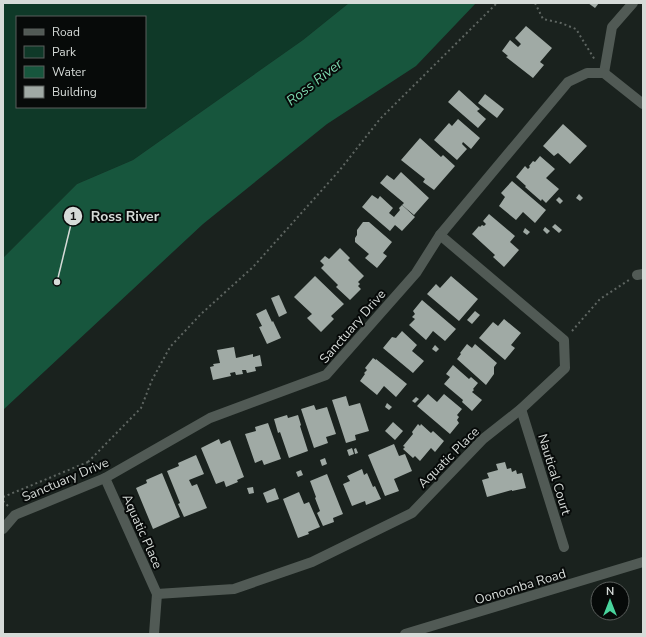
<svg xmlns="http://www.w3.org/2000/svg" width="646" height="637" font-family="'Nunito Sans',sans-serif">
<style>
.green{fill:#0f3928;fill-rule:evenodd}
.water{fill:#17563d}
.building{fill:#a0aaa5}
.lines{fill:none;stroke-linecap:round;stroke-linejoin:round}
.path{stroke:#5f6662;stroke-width:2;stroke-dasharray:2 3;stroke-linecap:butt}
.minor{stroke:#515a55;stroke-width:10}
.labels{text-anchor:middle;stroke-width:4;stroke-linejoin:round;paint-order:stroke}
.street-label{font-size:13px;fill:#d6dbd8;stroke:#070a09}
.water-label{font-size:14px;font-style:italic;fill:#7cd7ad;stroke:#070a09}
.leader{fill:none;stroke:#d6dbd8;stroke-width:1.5}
.callout-dot{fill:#d6dbd8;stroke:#070a09;stroke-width:1.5}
.mark-label{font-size:12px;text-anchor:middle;font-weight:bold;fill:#111}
.callout-label{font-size:14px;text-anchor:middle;font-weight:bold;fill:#d6dbd8;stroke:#070a09;stroke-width:4;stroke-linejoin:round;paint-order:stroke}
</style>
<rect width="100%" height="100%" fill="#1a221e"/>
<path class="green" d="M3,3H349L303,40L133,160L77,184L3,258ZM17,17H145V107H17Z"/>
<polygon class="water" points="349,3 476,3 416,66 327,124 203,224 3,410 3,258 77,184 133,160 303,40"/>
<g class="building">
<polygon points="588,3 599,3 595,8"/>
<polygon points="526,26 552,48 540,62 544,65 533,78 506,57 508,56 502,51 510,40 518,47 521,44 515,38"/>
<polygon points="459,90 480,109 477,111 486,119 478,128 448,102"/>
<polygon points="485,94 504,109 497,118 478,103"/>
<polygon points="458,119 480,138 471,149 463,142 462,144 467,149 457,160 434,140 449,123 452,126"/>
<polygon points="563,124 587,146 570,164 558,153 554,156 543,146"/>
<polygon points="420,138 441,157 443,155 455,166 434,190 423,182 425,179 401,160"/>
<polygon points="540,156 555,169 546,178 559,189 546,203 542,199 541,201 525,187 526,186 516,177 525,166 528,169 530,167 529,166 533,161 535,162"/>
<polygon points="401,172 429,198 414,215 402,205 404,203 380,183 387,175 394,180"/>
<polygon points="512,181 546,210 535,223 523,212 516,220 499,206 505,197 501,193"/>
<polygon points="579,194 583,198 580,201 576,198"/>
<polygon points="372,195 378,199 380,196 393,208 389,213 394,217 400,210 399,208 402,205 415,217 402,231 395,225 390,231 362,207"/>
<polygon points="559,197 563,201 560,204 556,200"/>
<polygon points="489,214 515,236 510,242 519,250 504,267 493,257 495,255 472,234 479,226 480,227 482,225 484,226 486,224 483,221"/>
<polygon points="363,222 369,222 392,242 383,253 387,256 377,268 365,258 369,254 355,242 355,238 357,235 357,230"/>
<polygon points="555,224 562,230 559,233 552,227"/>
<polygon points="545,227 550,231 547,234 543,230"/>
<polygon points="525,228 530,232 527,235 523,232"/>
<polygon points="340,248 350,258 348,260 364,276 358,282 360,284 358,286 361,289 350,300 336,287 338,285 321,268 324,265 320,261 325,256 329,259"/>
<polygon points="315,276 344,304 331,316 334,319 321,332 307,318 312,314 294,297"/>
<polygon points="451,276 478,299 459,321 427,294 436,284 440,288"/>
<polygon points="279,295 287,313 279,317 271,298"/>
<polygon points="422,300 456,329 445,341 433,331 426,340 409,325 415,319 412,317 415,314 413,311"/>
<polygon points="266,309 272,322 273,321 281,338 267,344 259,327 262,326 256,314"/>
<polygon points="475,311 480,315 472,324 467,320"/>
<polygon points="504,319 521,333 511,345 515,348 505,360 479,338 493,322 498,326"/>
<polygon points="402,331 417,345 412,351 424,361 413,373 383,348 392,337 396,338"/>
<polygon points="467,344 472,348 475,344 497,363 494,367 494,374 486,385 457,359 461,354 460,353"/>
<polygon points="435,345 439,349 436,352 432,349"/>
<polygon points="234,347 236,358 253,354 253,357 260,355 262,366 255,367 256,371 247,373 246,370 242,370 243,374 236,375 235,372 230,373 231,376 213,380 210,367 214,366 213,364 220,363 217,350"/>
<polygon points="373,358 376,360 376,359 407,384 396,397 384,386 377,395 360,381 365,374 364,373 367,370 365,368"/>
<polygon points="453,365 469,379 471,377 478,383 473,389 474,390 472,392 482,400 472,411 462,402 463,400 444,384 450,377 446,374"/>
<polygon points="428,394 437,402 444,394 462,409 457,415 459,417 457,420 459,423 450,434 417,406"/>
<polygon points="346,396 349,406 360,403 369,431 355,435 356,440 346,443 332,400"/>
<polygon points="416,397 419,399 415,403 412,401"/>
<polygon points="387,403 392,407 389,410 385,407"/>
<polygon points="314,405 316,410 327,407 336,434 326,437 328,443 314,448 301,409"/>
<polygon points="287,415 288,418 298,415 301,425 300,426 308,451 289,458 280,432 278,433 274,419"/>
<polygon points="393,422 403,431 395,440 385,431"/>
<polygon points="268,423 281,459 264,465 262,460 255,463 245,434 256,431 255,427"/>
<polygon points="418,424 420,426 421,424 431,433 433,431 444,441 435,452 431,448 420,461 415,456 413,458 403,449 405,447 403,446 413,434 412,432"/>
<polygon points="219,439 221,444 230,440 244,477 237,480 238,482 226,487 224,481 216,484 201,448"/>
<polygon points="394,444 399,456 405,454 412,471 394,479 399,491 385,496 368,455"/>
<polygon points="352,448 354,454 349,456 347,450"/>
<polygon points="356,448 358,453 355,454 354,449"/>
<polygon points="196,455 204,474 189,480 192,486 197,484 207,508 184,517 178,504 180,503 167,471 179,466 178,463"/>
<polygon points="325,458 327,464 322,466 320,460"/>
<polygon points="505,462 507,469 511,468 512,472 516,470 517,474 522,473 526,488 512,491 512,490 487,497 482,480 489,478 487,473 498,470 496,464"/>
<polygon points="362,469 364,475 367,473 373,487 375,486 381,499 366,505 365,501 352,506 343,484 350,481 347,476"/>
<polygon points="301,470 303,475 298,477 296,472"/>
<polygon points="162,473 180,517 153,529 136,488 147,483 146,480"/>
<polygon points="327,474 343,514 333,518 334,522 323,526 317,513 320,511 315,498 316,497 310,481"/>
<polygon points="253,487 254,493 249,494 247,488"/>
<polygon points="275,488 279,499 267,503 263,493"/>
<polygon points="299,492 304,504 309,502 320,527 308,532 309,534 298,538 283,499"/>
</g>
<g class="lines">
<g class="path">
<polyline points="535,3 543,19 561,23 576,29 595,60"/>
<polyline points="572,331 600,299 629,280"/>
<polyline points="88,462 141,408 152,380 170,347 201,314 253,267 339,171 380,119 497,3"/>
<polyline points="3,497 88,462 97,470"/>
<polyline points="3,501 8,506"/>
</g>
<g class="minor">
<polyline points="604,73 612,27 633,3"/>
<polyline points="637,275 643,274"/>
<polyline points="521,409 564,547"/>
<polyline points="105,478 157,594 154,634"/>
<polyline points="3,529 15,515 105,478 210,418 326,375 416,273 440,235 568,82 587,73 604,73 643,104"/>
<polyline points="157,594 234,589 312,562 412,513 483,439 521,409 565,368 564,340 440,235"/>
<polyline points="405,634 643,562"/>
</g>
</g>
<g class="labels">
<g class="street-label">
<text transform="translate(352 326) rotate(-49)" y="5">Sanctuary Drive</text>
<text transform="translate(448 457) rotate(-45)" y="5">Aquatic Place</text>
<text transform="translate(555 474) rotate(73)" y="5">Nautical Court</text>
<text transform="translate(65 479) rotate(-23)" y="5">Sanctuary Drive</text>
<text transform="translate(143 531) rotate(66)" y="5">Aquatic Place</text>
<text transform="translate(520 586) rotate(-17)" y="5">Oonoonba Road</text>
</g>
<g class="water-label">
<text transform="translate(314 82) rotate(-38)" y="5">Ross River</text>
</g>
</g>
<path class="leader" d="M57 282L73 216"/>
<g class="callout-dot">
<circle cx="57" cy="282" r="4"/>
<circle cx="73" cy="216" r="10"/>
</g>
<g class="mark-label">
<text x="73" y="220">1</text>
</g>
<g class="callout-label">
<text x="125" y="221">Ross River</text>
</g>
<rect width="646" height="637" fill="none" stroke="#d6dbd8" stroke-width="8"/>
<rect x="16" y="16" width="130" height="92" fill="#070a09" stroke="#5a5e5c"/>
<rect x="24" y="29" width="20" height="6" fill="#515a55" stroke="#5a5e5c"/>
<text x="52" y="36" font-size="12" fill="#d6dbd8">Road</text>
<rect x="24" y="46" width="20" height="12" fill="#0f3928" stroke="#5a5e5c"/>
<text x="52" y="56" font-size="12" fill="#d6dbd8">Park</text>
<rect x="24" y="66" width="20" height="12" fill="#17563d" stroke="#5a5e5c"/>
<text x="52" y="76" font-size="12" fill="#d6dbd8">Water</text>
<rect x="24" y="86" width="20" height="12" fill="#a0aaa5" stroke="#5a5e5c"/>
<text x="52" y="96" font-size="12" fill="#d6dbd8">Building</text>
<g transform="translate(610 601)"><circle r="19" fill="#070a09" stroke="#5a5e5c"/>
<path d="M0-3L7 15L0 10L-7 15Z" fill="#49d49c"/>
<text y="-6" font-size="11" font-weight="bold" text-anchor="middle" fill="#d6dbd8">N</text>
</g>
</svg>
